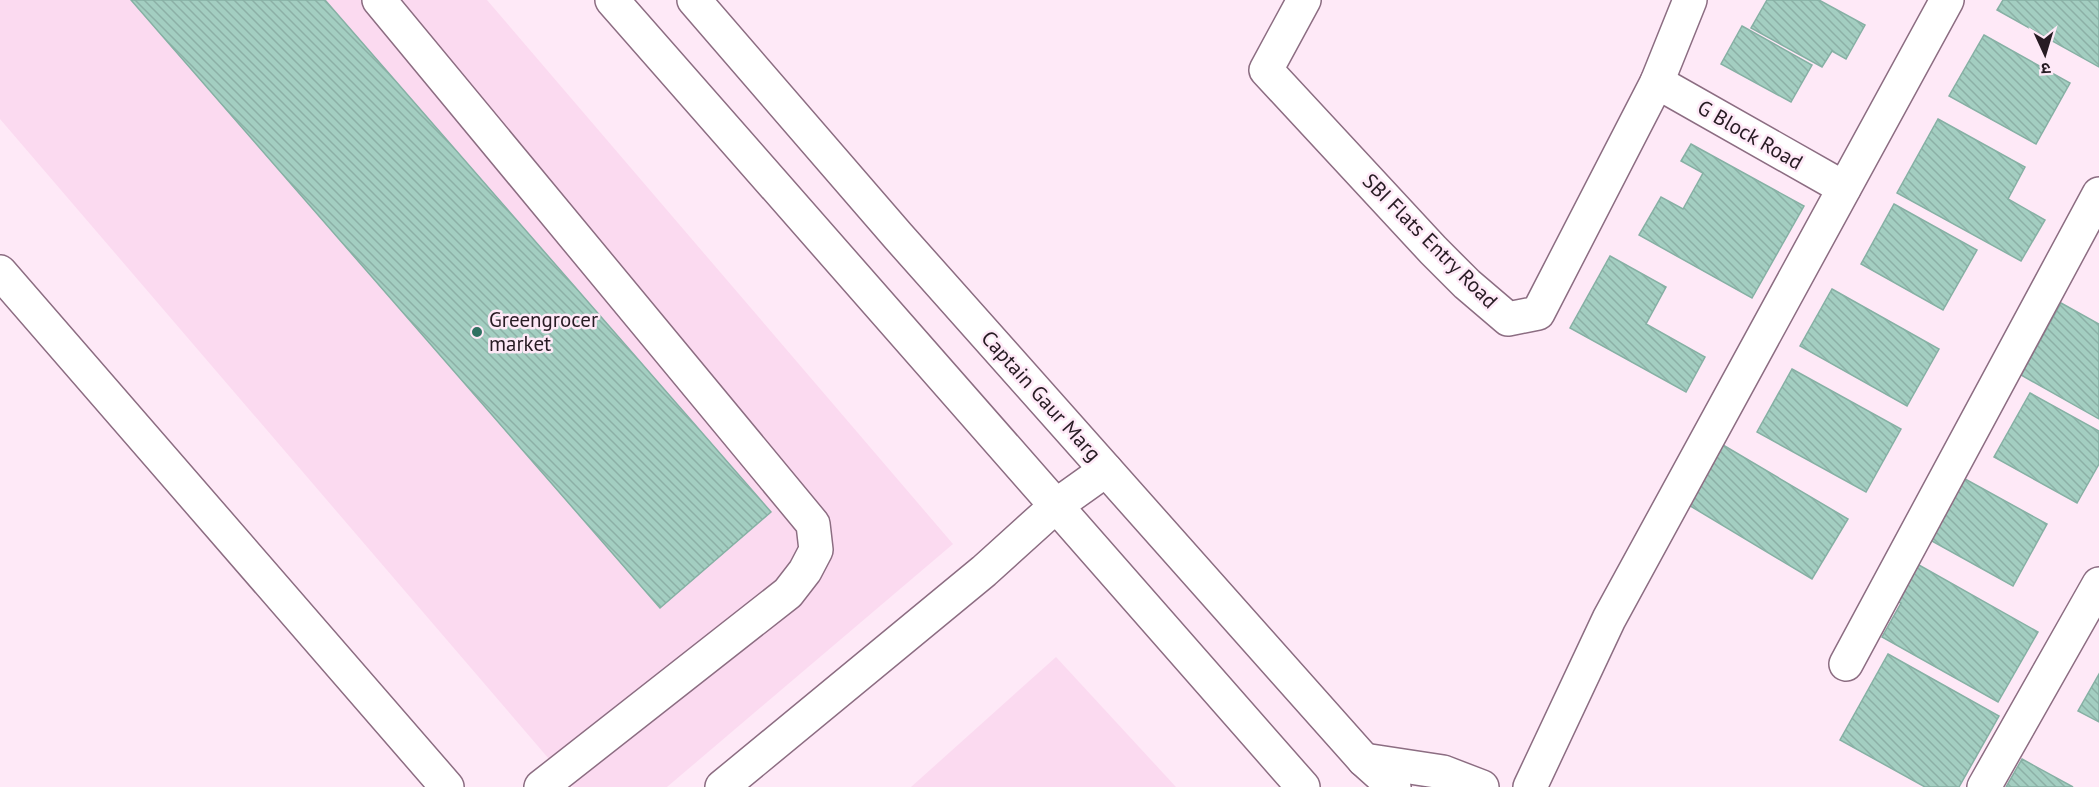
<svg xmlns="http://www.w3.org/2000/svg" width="2099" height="787" font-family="'PT Sans','Noto Sans Devanagari',sans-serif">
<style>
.built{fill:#fbdaf0}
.building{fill:url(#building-back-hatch);stroke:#86b0a4;stroke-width:1.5}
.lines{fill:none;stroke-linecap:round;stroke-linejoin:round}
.minor-casing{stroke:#8c6d82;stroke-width:36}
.major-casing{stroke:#8c6d82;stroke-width:36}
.minor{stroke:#fff;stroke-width:33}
.major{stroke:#fff;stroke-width:33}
.poi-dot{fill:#2f7161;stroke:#fee9f7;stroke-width:2}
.labels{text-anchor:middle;stroke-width:5;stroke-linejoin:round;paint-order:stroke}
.street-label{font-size:21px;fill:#271b23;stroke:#fee9f7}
.poi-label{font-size:21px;fill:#271b23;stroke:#fee9f7;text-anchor:start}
</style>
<defs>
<pattern id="building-back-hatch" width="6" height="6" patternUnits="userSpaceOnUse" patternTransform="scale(1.5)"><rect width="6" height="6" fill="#a3cec1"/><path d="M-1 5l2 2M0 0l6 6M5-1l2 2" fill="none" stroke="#8cb0a6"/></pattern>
</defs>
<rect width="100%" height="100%" fill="#fee9f7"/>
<g class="built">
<polygon points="0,0 487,0 953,544 667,787 573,787 0,119"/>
<polygon points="1056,657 1176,787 911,787"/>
</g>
<g class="building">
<polygon points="131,0 325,0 771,512 660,608"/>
<polygon points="1767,0 1819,0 1865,25 1846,59 1832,51 1822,67 1751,28"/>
<polygon points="2003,0 2099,0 2099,67 1997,10"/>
<polygon points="1742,26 1812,65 1791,102 1721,64"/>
<polygon points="1984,35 2070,83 2036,144 1949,96"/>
<polygon points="1938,119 2025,167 2008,199 2045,220 2021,261 1897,193"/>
<polygon points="1691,144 1804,206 1752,298 1639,235 1661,197 1683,209 1703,173 1681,161"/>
<polygon points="1894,204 1977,250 1943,310 1861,264"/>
<polygon points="1610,256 1666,287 1646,324 1705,357 1686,392 1570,328"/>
<polygon points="1832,289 1939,349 1907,406 1800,346"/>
<polygon points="2061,303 2099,324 2099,419 2021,375"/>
<polygon points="1792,369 1901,429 1866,492 1757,432"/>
<polygon points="2030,393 2099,431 2099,464 2077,503 1994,457"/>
<polygon points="1723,445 1848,519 1812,579 1687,504"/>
<polygon points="1956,474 2047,524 2013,586 1921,535"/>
<polygon points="1910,560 2038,632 1998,702 1882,637 1901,603 1889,597"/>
<polygon points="1888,654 1999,716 1959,787 1925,787 1840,740"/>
<polygon points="2099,674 2099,722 2078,711"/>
<polygon points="2022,759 2073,787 2006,787"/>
</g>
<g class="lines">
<g class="minor-casing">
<g id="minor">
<polyline points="379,0 813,524 816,550 805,571 788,593 541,787"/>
<polyline points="1304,0 1266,70 1433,250 1467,284 1508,319 1538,313 1657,82 1690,0"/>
<polyline points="1657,82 1844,188"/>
<polyline points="0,272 447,787"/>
<polyline points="1846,664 2099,194"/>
<polyline points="1364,760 1443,772 1482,787"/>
<polyline points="722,787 984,571 1057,505 1106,470"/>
<polyline points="1530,787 1609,619 1947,0"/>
<polyline points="1984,787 2099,584"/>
</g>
</g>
<g class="major-casing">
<g id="major">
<polyline points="612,0 1303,787"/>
<polyline points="694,0 898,236 1364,760 1394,787"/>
</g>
</g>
<use href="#minor" class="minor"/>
<use href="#major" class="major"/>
</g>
<circle class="poi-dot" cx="477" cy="332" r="6"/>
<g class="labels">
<g class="street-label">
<text transform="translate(1750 135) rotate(30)" y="7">G Block Road</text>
<text transform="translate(1430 241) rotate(45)" y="7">SBI Flats Entry Road</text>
<text transform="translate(1041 396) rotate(48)" y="7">Captain Gaur Marg</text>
</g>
<g class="poi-label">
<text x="489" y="327">Greengrocer<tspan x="489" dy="24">market</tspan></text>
</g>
</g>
<g transform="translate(2045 54) rotate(176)" stroke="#fee9f7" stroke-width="4.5" paint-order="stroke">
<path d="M0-4.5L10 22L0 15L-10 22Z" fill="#271b23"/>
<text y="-9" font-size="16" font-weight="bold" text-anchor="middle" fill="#271b23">उ</text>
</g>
</svg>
